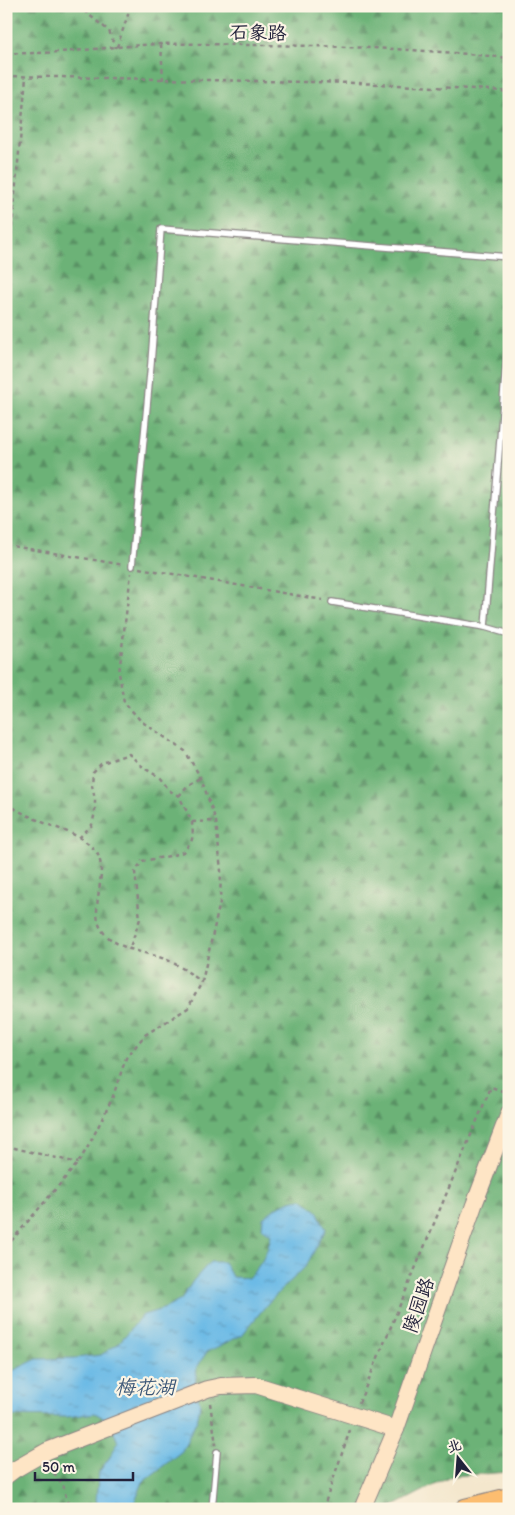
<svg xmlns="http://www.w3.org/2000/svg" width="515" height="1515" font-family="Itim,'LXGW WenKai TC',sans-serif">
<style>
.forest{fill:url(#forest-firs);stroke:#476a59}
.water{fill:url(#water-ripples);stroke:#466e90}
.lines{fill:none;stroke-linecap:round;stroke-linejoin:round}
.lane-casing{stroke:#8b8484;stroke-width:8}
.secondary-casing{stroke:#8b8484;stroke-width:18}
.highway-casing{stroke:#8b8484;stroke-width:22}
.path{stroke:#8b8484;stroke-width:2.5;stroke-dasharray:4 4;stroke-linecap:butt}
.lane{stroke:#fff;stroke-width:5.5}
.secondary{stroke:#fee5c5;stroke-width:16}
.highway{stroke:#fcbd6f;stroke-width:20}
.labels{text-anchor:middle;stroke-width:4.5;stroke-linejoin:round;paint-order:stroke}
.street-label{font-size:19px;fill:#22223b;stroke:#fcf5e5}
.water-label{font-size:20px;font-style:italic;fill:#3c5777;stroke:#fcf5e5}
</style>
<defs>
<pattern id="forest-firs" width="22" height="20" patternUnits="userSpaceOnUse" patternTransform="scale(1.25)"><rect width="22" height="20" fill="#6cb277"/><path d="M5 1l3.5 6h-7zM16 11l3.5 6h-7z" fill="#589063"/></pattern>
<pattern id="water-ripples" width="26" height="14" patternUnits="userSpaceOnUse" patternTransform="scale(1.25)"><rect width="26" height="14" fill="#6bbae6"/><path d="M2 4q2-2 4 0t4 0M15 11q2-2 4 0t4 0" fill="none" stroke="#5897bc"/></pattern>
</defs>
<rect width="100%" height="100%" fill="#fcf5e5"/>
<filter id="ink" filterUnits="userSpaceOnUse"><feTurbulence type="fractalNoise" baseFrequency=".02" numOctaves="2"/><feDisplacementMap in="SourceGraphic" scale="10" xChannelSelector="R" yChannelSelector="G"/><feConvolveMatrix kernelMatrix="1 2 1 2 8 2 1 2 1" color-interpolation-filters="sRGB"/></filter>
<filter id="wash" filterUnits="userSpaceOnUse"><feTurbulence type="fractalNoise" baseFrequency=".0096" numOctaves="4" result="noise"/><feDisplacementMap in="SourceGraphic" scale="20" xChannelSelector="R" yChannelSelector="G"/><feGaussianBlur stdDeviation="1.12" result="paint"/><feColorMatrix in="noise" values="0 0 0 0 0 0 0 0 0 0 0 0 0 0 0 0 0 1.4 0 .05"/><feComposite in="paint" operator="in"/></filter>
<g filter="url(#wash)">
<rect width="100%" height="100%" fill="#f4e7cd"/>
<polygon class="forest" points="6,6 509,6 509,1472 452,1476 388,1509 6,1509"/>
<path class="water" d="M302,1199L317,1211L326,1229L306,1266L268,1303L242,1335L207,1352L197,1366L195,1386L200,1404L198,1417L182,1451L143,1482L132,1509H99L96,1499L99,1472L110,1457L118,1442L109,1421L95,1413L67,1417L6,1416V1374L37,1359L76,1358L101,1355L118,1344L143,1315L166,1308L181,1300L193,1281L210,1262H224L232,1277L248,1278C262,1264 267,1255 271,1235L262,1228L263,1218C275,1208 286,1200 302,1199Z"/>
</g>
<g filter="url(#ink)">
<g class="lines">
<g class="lane-casing">
<g id="lane">
<polyline points="132,566 151,363 161,229 509,257"/>
<polyline points="332,602 485,627 509,634"/>
<polyline points="485,627 509,327"/>
<polyline points="212,1509 217,1452"/>
</g>
</g>
<g class="secondary-casing">
<g id="secondary">
<polyline points="6,1476 14,1470 47,1451 207,1389 221,1386 256,1385 396,1429"/>
<polyline points="362,1509 396,1429 474,1205 509,1113"/>
</g>
</g>
<g class="highway-casing">
<polyline id="highway" points="465,1509 509,1498"/>
</g>
<g class="path">
<polyline points="78,6 109,31 116,48"/>
<polyline points="161,44 163,80"/>
<polyline points="117,47 131,6"/>
<path d="M6,53C58,55 110,46 161,44C192,43 224,45 256,45C340,46 425,49 509,58"/>
<polyline points="6,76 358,83 492,90 509,92"/>
<polyline points="6,291 26,77"/>
<polyline points="6,545 124,565"/>
<polyline points="139,568 323,600"/>
<polyline points="179,796 188,785 201,778"/>
<path d="M6,804C17,810 28,816 40,821C59,830 79,833 94,849C113,870 85,911 104,933C118,949 140,951 159,957C175,962 188,972 202,982"/>
<polyline points="192,822 215,821"/>
<polyline points="79,838 92,825 95,812 95,799 92,785 93,772 102,763 129,754 144,768 159,777 170,791 179,796 192,822 193,836 191,842 183,852 170,856 142,861 135,872 140,919 129,950"/>
<polyline points="6,1146 78,1163"/>
<polyline points="6,1247 78,1163 89,1145 112,1099 126,1058 145,1035 188,1008 202,982 220,902 221,871 216,821 201,778 185,751 141,721 124,702 119,673 131,573"/>
<polyline points="210,1403 216,1445"/>
<polyline points="359,1403 491,1087 509,1093"/>
<polyline points="49,1466 63,1485 69,1509"/>
<polyline points="323,1509 350,1430"/>
</g>
<use href="#lane" class="lane"/>
<use href="#secondary" class="secondary"/>
<use href="#highway" class="highway"/>
</g>
</g>
<g class="labels">
<g class="street-label">
<text transform="translate(258 32) rotate(1)" y="7">石象路</text>
<text transform="translate(418 1305) rotate(-71)" y="7">陵园路</text>
</g>
<g class="water-label">
<text x="145" y="1394">梅花湖</text>
</g>
</g>
<rect width="515" height="1515" fill="none" stroke="#fcf5e5" stroke-width="25"/>
<g transform="translate(458 1458) rotate(343)" stroke="#fcf5e5" stroke-width="4" paint-order="stroke">
<path d="M0-4L9 19L0 12L-9 19Z" fill="#22223b"/>
<text y="-8" font-size="14" font-weight="bold" text-anchor="middle" fill="#22223b">北</text>
</g>
<path d="M35 1472v8h98v-8" fill="none" stroke="#22223b" stroke-width="2.5"/>
<text x="42" y="1472" font-size="15" fill="#22223b" stroke="#fcf5e5" stroke-width="4" paint-order="stroke">50 m</text>
</svg>
